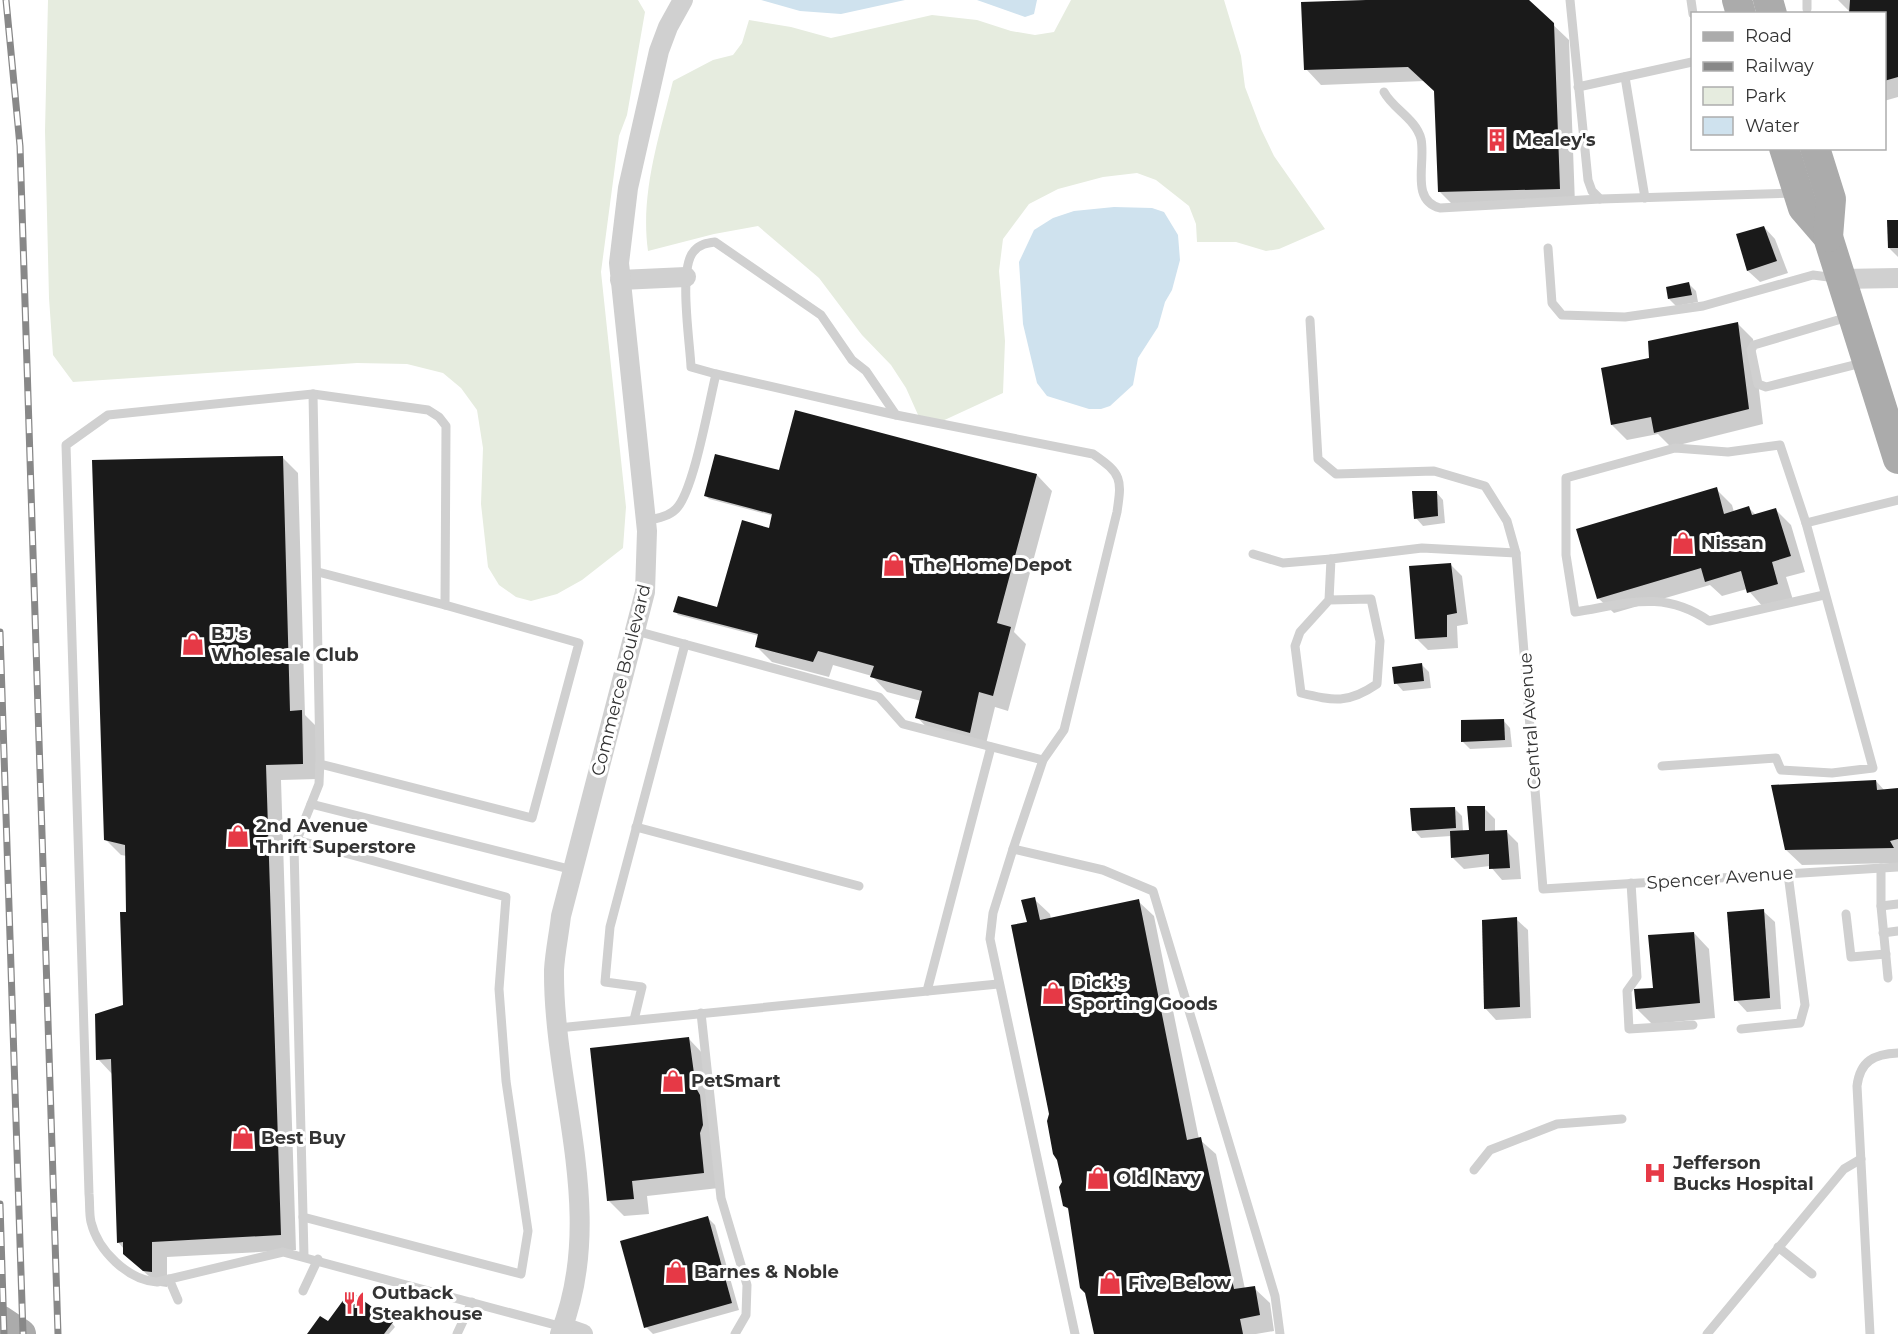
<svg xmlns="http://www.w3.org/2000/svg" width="1898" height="1334" font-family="Montserrat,sans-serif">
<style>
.green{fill:#e6ecdf}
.water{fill:#cfe2ee}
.shadow{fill:#0003}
.building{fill:#1a1a1a}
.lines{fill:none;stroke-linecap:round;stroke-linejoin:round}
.service{stroke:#d0d0d0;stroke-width:9}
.minor{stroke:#d0d0d0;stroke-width:20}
.primary{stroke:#ababab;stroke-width:30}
.rail-casing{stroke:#888;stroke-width:7}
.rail{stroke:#fff;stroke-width:4.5;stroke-dasharray:14;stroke-linecap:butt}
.labels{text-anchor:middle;stroke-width:6;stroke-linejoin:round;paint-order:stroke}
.poi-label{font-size:18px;font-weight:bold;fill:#333;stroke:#fff;text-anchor:start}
.street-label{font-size:18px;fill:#333;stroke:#fff}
</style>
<rect width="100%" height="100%" fill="#fff"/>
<g class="green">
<polygon points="48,0 638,0 645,12 627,115 619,136 601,272 626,507 623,548 582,580 557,594 531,601 516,597 499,585 488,567 481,504 483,448 477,410 461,388 443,373 407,364 357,363 73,382 53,355 49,298 45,131"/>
<path d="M1071,0H1224L1241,56L1245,87L1261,129L1274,156L1325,229L1279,249L1266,251L1236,242H1197L1196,224L1189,206L1156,180L1137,173L1103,177L1058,189L1029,204L1003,239L999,271L1005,341L1003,393L938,423L919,417L906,388L891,365L862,335L819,278L758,226L714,234L648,251C640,194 659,137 673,81L713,60L733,55L742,43L749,20L791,27L831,38L932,15L977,20L1011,31L1035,35L1054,32Z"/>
</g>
<g class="water">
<polygon points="761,0 905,0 841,14 800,11"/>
<polygon points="977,0 1037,0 1034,14 1025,17"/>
<polygon points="1114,207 1152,208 1164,212 1178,235 1180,260 1172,290 1165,302 1158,327 1138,358 1133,385 1110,406 1101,409 1089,409 1047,396 1037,383 1023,324 1019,262 1034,230 1053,218 1074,211"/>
</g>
<g class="shadow">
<polygon points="1404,0 1527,0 1569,40 1575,204 1455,207 1440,192 1435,91 1425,81 1321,85 1306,69"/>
<polygon points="1838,0 1898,0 1898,97 1884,101 1884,14 1851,13"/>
<polygon points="1898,222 1898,257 1889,248"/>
<polygon points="1764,227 1775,239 1788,273 1760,282 1748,271"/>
<polygon points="1689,284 1696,291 1698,302 1676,306 1669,299"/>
<polygon points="1737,323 1753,339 1763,424 1671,447 1658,434 1627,440 1612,425 1651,360"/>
<polygon points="282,457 298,473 305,715 317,727 318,779 281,780 296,1250 167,1257 167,1287 160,1286 141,1269 118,1242 113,1075 98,1059 125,1006 127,856 121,855 105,839"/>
<polygon points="784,473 1037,475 1052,491 1014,632 1026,644 1008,711 995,707 985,748 932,733 917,717 921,701 887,692 872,676 833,665 829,677 772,662 756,646 759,636 678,615 675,611 718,609 770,530 774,516 709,499 706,496"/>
<polygon points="1716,489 1732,505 1734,512 1749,508 1756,515 1776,510 1791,525 1805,572 1786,577 1793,600 1764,608 1747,589 1722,596 1710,585 1614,613 1598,598"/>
<polygon points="1436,492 1443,500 1445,523 1423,526 1416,518"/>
<polygon points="1451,565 1462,576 1468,624 1457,626 1458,648 1428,650 1416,638"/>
<polygon points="1422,665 1429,672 1431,688 1403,691 1396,683"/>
<polygon points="1503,720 1510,728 1512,747 1470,749 1462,741"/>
<polygon points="1876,781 1885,791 1898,789 1898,863 1802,865 1786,850"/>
<polygon points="1484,808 1495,819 1495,832 1506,831 1518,843 1521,879 1502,880 1490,866 1464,869 1453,858 1451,836 1421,838 1414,830 1455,809 1462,816 1463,832 1471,831"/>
<polygon points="1034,899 1050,914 1051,919 1138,901 1154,916 1199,1139 1216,1154 1245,1289 1254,1288 1270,1303 1274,1331 1256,1334 1095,1334 1086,1293 1081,1288 1070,1211 1064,1205 1063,1182 1050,1114 1028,923"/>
<polygon points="1763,911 1775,922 1781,1009 1747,1012 1736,1000"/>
<polygon points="1516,919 1528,930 1531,1018 1496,1020 1485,1008"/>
<polygon points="1694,933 1709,949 1715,1018 1652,1024 1637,1009 1655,990"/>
<polygon points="689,1039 704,1055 719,1188 647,1196 649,1214 624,1216 608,1200"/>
<polygon points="708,1218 715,1225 739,1310 653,1334 646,1327"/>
<polygon points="392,1323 395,1327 389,1334 309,1334 329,1324"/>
</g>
<g class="building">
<polygon points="1366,0 1529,0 1554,23 1560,189 1438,192 1434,91 1408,67 1304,70 1301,2"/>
<polygon points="1850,0 1898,0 1898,77 1884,81 1884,14 1849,14"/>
<polygon points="1887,220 1898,220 1898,248 1888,248"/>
<polygon points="1764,226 1777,261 1747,271 1736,234"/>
<polygon points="1689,282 1692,295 1668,299 1666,287"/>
<polygon points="1738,322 1749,409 1654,433 1651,417 1611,425 1601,368 1649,358 1648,341"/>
<polygon points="795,410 1037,474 997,623 1011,627 993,696 979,692 970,733 915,718 922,691 870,677 874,666 818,651 813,662 755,647 758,634 673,612 678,596 717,607 742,520 769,528 772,514 704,496 715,454 779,470"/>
<polygon points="283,456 290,711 302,710 303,764 266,765 281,1235 152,1242 152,1272 143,1271 123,1254 123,1242 117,1243 111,1059 96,1060 95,1014 123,1005 120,912 126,912 125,845 104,840 92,460"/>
<polygon points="1717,487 1724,514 1749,506 1752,515 1776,508 1791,556 1772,562 1778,584 1747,593 1741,571 1705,582 1701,568 1597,599 1576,529"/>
<polygon points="1412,491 1437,491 1438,516 1414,519"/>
<polygon points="1451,563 1457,613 1447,615 1447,637 1415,639 1409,566"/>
<polygon points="1422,663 1424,681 1394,684 1392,667"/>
<polygon points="1504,719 1505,740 1461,742 1461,720"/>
<polygon points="1876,780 1877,790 1898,788 1898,839 1890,841 1894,848 1785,850 1771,785"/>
<polygon points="1467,806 1485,806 1485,831 1507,830 1510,868 1489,869 1489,854 1451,858 1450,831 1469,830"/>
<polygon points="1455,807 1456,828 1412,831 1410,808"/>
<polygon points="1035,897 1040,920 1139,899 1187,1140 1201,1137 1234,1289 1255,1286 1260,1315 1240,1319 1243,1334 1094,1334 1085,1293 1080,1288 1068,1208 1063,1206 1059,1187 1062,1182 1057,1160 1053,1154 1047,1121 1049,1114 1011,925 1027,922 1021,900"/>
<polygon points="1764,909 1770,998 1734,1001 1727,912"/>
<polygon points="1517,917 1520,1007 1484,1009 1482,920"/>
<polygon points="1694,932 1700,1003 1636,1009 1634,989 1653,988 1648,935"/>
<polygon points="689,1037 696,1088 700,1095 703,1125 700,1133 704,1173 632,1181 634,1199 607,1201 590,1048"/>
<polygon points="708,1216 732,1303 644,1328 620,1241"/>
<polygon points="350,1291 393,1322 384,1334 307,1334 320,1316 328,1321"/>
</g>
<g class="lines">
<g class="service">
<polyline points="1570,0 1588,180 1592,191 1600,199 1793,193"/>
<polyline points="1691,0 1693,14"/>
<polyline points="1807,0 1807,9"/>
<polyline points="1625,77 1645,198"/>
<polyline points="1578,87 1692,62"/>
<path d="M1384,92C1393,109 1416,119 1421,139C1426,163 1410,200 1440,208L1600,199"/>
<polyline points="1548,248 1552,303 1562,315 1625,317 1703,306 1813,275 1836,278"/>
<polyline points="1848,317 1754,345 1751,350 1758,384 1766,387 1862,363"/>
<polyline points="1310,320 1318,459 1336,474 1434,471 1485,486 1507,521 1516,553 1543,889 1898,867"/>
<path d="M716,374L691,367C690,342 678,268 694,251C700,244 707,243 715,242L821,315L852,360L866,371L896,415"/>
<polyline points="313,394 428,410 439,417 446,426 445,605 579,643 532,818 320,764"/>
<path d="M646,520C656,519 669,516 676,509C694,491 709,402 716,374L896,415L1093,454C1122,474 1122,479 1117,512L1064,730L1043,760L1013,849L1103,870L1153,891L1275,1296L1280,1334"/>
<polyline points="1253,554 1283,563 1331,559"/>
<polyline points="318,572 445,605"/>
<path d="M1824,595L1709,621C1663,589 1626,604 1575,612L1566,555V478L1675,448L1728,452L1780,445L1806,523L1898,500"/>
<path d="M1329,600L1371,599L1380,641L1377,684C1348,704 1334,701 1301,693L1295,646L1300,632L1329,600L1331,559L1422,548L1516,553"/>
<polyline points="636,631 879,697 903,724 1043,760"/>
<polyline points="1662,766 1776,758 1781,770 1832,773 1873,768 1806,523"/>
<polyline points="311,804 573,870"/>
<polyline points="636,827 859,886"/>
<polyline points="297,840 506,897 499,989 506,1081 528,1231 521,1274 303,1217"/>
<polyline points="1013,849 993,913 990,939 1075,1334"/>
<polyline points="1881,868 1881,906 1888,978"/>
<polyline points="1631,883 1637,977 1627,991 1629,1029 1693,1025"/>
<polyline points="1881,906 1898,904"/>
<polyline points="1846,914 1851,957 1886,954"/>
<polyline points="1883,933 1898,931"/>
<polyline points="927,991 991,747"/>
<polyline points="701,1013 721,1198 747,1285 746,1315 735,1334"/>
<polyline points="634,1020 642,987 605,982 610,927 685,644"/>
<polyline points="558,1028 998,984"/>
<polyline points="1741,1029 1800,1023 1805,1005 1788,874"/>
<polyline points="1474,1170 1490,1150 1557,1124 1622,1119"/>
<polyline points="1778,1247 1812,1274"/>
<path d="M304,1256L294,847L319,784L320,759L313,394L108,415L66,445L89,1194C90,1203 89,1214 91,1222C98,1251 128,1280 157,1282L283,1252L563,1327"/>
<polyline points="169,1279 178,1300"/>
<polyline points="303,1291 318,1259"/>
<polyline points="457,1334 472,1302"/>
<polyline points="1707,1334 1844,1169 1861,1159"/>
<path d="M1870,1334L1857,1086C1860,1061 1874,1054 1898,1053"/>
</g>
<g class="minor">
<polyline points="1841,279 1898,278"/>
<polyline points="620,280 686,277"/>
<polyline points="563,1327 583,1334"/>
<path d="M560,1334C608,1214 553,1092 554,970C555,952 559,934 561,916L645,592L647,531L619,263L628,188L659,51L668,27L683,0"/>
</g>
<g class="primary">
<polyline points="1737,0 1741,14"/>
<polyline points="1768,0 1772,14"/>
<polyline points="1784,148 1803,208 1828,237 1898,459"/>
<polyline points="1815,148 1831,199 1828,237"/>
<polyline points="0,1320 21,1334"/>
</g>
<g class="rail-casing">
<g id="rail">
<polyline points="6,0 20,146 58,1334"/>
<polyline points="0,632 23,1334"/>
<polyline points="0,1204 4,1334"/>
</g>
</g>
<use href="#rail" class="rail"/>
</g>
<defs>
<g id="building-bare" transform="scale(1.8)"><path d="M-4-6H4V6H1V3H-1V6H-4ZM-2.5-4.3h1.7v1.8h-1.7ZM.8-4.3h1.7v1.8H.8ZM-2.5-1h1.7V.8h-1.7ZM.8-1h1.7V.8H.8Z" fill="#e63946" stroke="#fff" stroke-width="2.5" paint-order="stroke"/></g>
<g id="shop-bare" transform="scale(1.8)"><path d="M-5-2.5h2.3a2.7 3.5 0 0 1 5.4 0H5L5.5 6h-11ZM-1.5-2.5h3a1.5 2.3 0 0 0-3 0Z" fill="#e63946" stroke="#fff" stroke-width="2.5" paint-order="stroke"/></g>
<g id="hospital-bare" transform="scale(1.8)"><path d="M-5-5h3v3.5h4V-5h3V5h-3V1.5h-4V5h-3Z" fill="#e63946" stroke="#fff" stroke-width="2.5" paint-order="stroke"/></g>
<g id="restaurant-bare" transform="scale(1.8)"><path d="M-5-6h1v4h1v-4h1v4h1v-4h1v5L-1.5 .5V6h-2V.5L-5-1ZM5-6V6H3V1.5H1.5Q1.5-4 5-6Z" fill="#e63946" stroke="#fff" stroke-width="2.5" paint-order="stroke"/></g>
</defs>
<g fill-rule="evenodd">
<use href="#building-bare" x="1497" y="140"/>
<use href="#shop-bare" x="1683" y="543"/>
<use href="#shop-bare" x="894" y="565"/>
<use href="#shop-bare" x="193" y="644"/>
<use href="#shop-bare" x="238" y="836"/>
<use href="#shop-bare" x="1053" y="993"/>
<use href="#shop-bare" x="673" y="1081"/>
<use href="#shop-bare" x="243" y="1138"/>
<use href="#hospital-bare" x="1655" y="1173"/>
<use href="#shop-bare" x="1098" y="1178"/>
<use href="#shop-bare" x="676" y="1272"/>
<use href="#shop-bare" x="1110" y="1283"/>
<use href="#restaurant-bare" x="354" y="1303"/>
</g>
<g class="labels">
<g class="poi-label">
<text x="1515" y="146">Mealey's</text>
<text x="1701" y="549">Nissan</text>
<text x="912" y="571">The Home Depot</text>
<text x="211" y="640">BJ's<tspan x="211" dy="21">Wholesale Club</tspan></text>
<text x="256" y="832">2nd Avenue<tspan x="256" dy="21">Thrift Superstore</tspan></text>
<text x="1071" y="989">Dick's<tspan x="1071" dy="21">Sporting Goods</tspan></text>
<text x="691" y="1087">PetSmart</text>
<text x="261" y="1144">Best Buy</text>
<text x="1673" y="1169">Jefferson<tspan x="1673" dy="21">Bucks Hospital</tspan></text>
<text x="1116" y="1184">Old Navy</text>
<text x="694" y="1278">Barnes &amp; Noble</text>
<text x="1128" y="1289">Five Below</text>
<text x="372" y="1299">Outback<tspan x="372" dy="21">Steakhouse</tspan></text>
</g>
<g class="street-label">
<text transform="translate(621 680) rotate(-76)" y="6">Commerce Boulevard</text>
<text transform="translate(1530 721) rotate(-94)" y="6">Central Avenue</text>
<text transform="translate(1720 878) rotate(-4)" y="6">Spencer Avenue</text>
</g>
</g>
<rect x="1691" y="12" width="195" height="138" fill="#ffffff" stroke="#adadad" stroke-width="1.5"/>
<rect x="1703" y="32" width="30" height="9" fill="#ababab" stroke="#adadad" stroke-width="1.5"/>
<text x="1745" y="42" font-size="18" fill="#333333">Road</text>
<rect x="1703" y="62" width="30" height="9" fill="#888888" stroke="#adadad" stroke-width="1.5"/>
<text x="1745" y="72" font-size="18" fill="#333333">Railway</text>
<rect x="1703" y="87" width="30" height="18" fill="#e6ecdf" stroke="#adadad" stroke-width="1.5"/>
<text x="1745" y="102" font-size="18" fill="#333333">Park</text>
<rect x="1703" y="117" width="30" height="18" fill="#cfe2ee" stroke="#adadad" stroke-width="1.5"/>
<text x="1745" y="132" font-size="18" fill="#333333">Water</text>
</svg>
